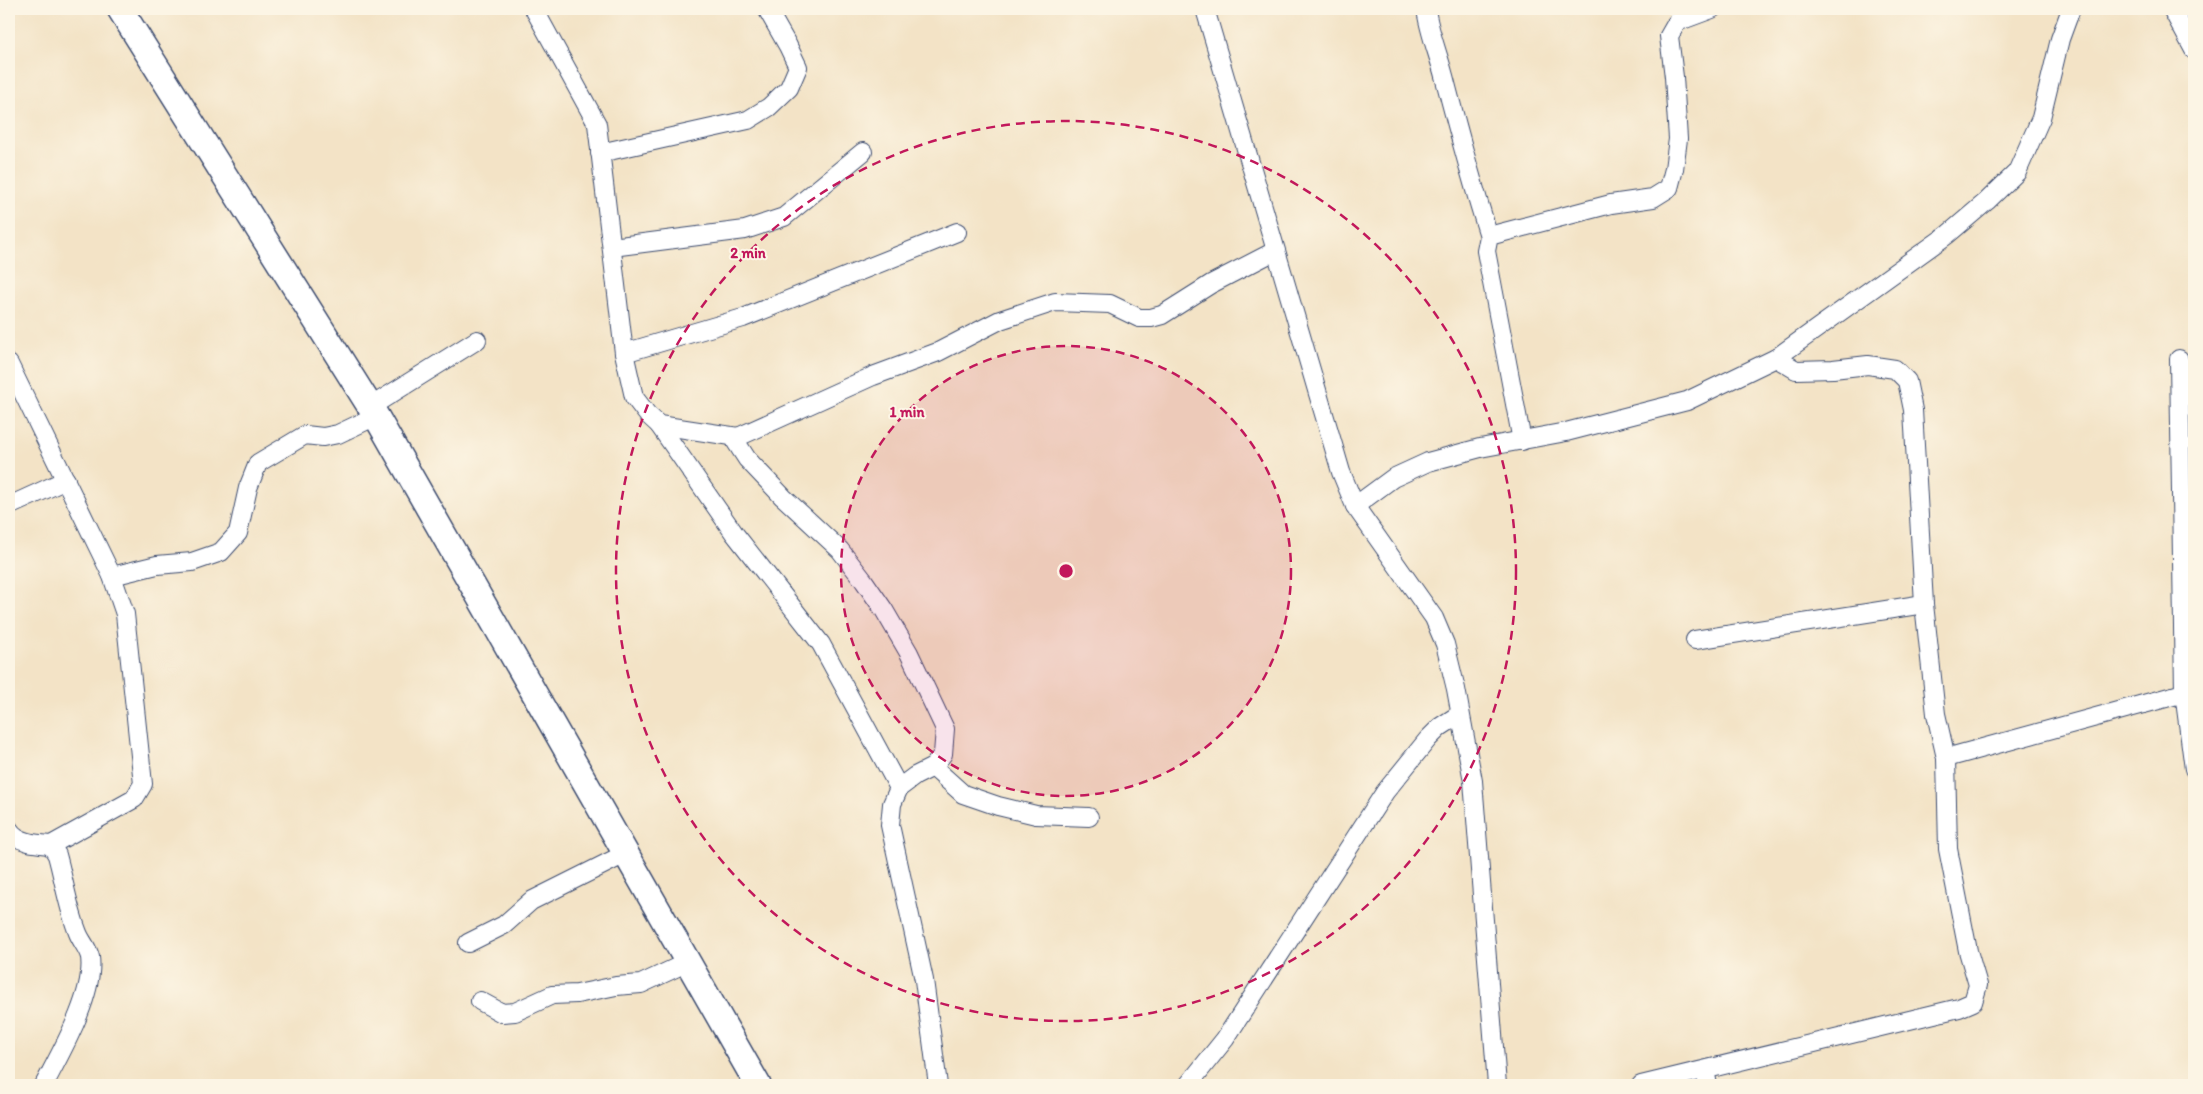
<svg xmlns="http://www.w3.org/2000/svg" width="2203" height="1094" font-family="Itim,sans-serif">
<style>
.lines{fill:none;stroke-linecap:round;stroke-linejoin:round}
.street-casing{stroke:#3b4a6e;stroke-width:20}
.secondary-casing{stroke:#3b4a6e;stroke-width:28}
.street{stroke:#fff;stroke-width:18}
.secondary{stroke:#fff;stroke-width:25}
.ring{fill:none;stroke:#c2185b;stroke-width:2.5;stroke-dasharray:9 6}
.centre{fill:#c2185b;stroke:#fcf5e5;stroke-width:2.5}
.ring-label{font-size:15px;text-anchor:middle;font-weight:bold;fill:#c2185b;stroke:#fcf5e5;stroke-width:4;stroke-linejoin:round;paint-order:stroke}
</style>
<rect width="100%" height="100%" fill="#fcf5e5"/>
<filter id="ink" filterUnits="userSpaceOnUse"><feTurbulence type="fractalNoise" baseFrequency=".02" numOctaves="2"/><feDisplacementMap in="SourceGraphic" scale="10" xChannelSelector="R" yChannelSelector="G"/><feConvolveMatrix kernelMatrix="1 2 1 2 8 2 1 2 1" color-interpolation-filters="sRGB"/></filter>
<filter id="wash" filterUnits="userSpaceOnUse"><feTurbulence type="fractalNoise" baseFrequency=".0096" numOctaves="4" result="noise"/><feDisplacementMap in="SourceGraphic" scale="20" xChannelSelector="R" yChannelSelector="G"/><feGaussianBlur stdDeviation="1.12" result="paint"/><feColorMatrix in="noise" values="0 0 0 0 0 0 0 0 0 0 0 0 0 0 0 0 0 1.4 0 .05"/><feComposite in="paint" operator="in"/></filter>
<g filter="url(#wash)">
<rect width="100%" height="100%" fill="#f3e3c6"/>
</g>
<g filter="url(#ink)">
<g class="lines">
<g class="street-casing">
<g id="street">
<polyline points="534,9 597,124 624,353 634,397 647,414 659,425 738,437"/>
<polyline points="1205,9 1341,472 1355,506 1434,618 1445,644 1456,689 1473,781 1497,1085"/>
<path d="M1426,9C1429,32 1438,53 1444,76C1458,130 1472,183 1489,236"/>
<polyline points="2172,9 2194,50"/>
<polyline points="600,153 748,120 769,107 789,88 798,67 788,46 767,9"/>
<polyline points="612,247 745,230 784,217 863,152"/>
<polyline points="624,353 743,318 957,232"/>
<polyline points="2179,359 2184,693 2194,769"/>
<path d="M9,364L112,576L125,614L143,784L134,799L51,845L57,855C64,880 68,908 78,933C81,941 88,948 90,957C95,994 61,1052 44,1085"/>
<polyline points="370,407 477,340"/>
<polyline points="659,425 734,533 821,644 899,788"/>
<polyline points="1522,441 1486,251 1489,236 1611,204 1653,198 1669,188 1674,169 1678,139 1674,77 1669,36 1677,22 1712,9"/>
<polyline points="9,506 66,480"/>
<polyline points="1355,506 1393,478 1428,462 1480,448 1566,432 1687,401 1776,358 1947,235 1987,201 2017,172 2041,118 2060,39 2071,9"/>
<polyline points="112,576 157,565 192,562 221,552 238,533 248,488 258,463 305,435 323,437 338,434 376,416"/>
<polyline points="1695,640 1924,604"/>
<polyline points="1946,758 2184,693"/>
<polyline points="933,767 963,794 998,806 1036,815 1089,817"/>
<path d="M9,829C17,843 37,844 51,845"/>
<polyline points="468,943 504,925 531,901 625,854"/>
<polyline points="480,1001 502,1013 515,1012 552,995 577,994 616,986 641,984 688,962"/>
<polyline points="1705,1070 1708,1085"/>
<polyline points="938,1085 924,980 890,825 892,804 899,788 915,776 933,767 943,754 945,729 909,653 884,610 864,581 840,550 783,497 747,459 736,442 738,437 873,376 938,352 1000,320 1055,302 1110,304 1139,318 1151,318 1162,315 1211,284 1275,251"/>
<polyline points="1188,1085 1225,1039 1385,792 1428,739 1440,727 1460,714"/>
<polyline points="1641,1085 1959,1008 1973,1002 1978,985 1968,951 1948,849 1946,758 1936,714 1924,604 1913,410 1907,381 1895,369 1868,365 1833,369 1796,370 1776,358"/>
</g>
</g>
<g class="secondary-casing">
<polyline id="secondary" points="120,9 376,416 758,1085"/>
</g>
<use href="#street" class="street"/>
<use href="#secondary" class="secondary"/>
</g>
</g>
<circle cx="1066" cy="571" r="225" fill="#c2185b" fill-opacity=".12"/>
<g class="ring">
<circle cx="1066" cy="571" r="225"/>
<circle cx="1066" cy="571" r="450"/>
</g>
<circle cx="1066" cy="571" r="8" class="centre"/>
<g class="ring-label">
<text x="748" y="258">2 min</text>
<text x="907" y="417">1 min</text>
</g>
<rect width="2203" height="1094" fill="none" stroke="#fcf5e5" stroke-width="30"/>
</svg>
